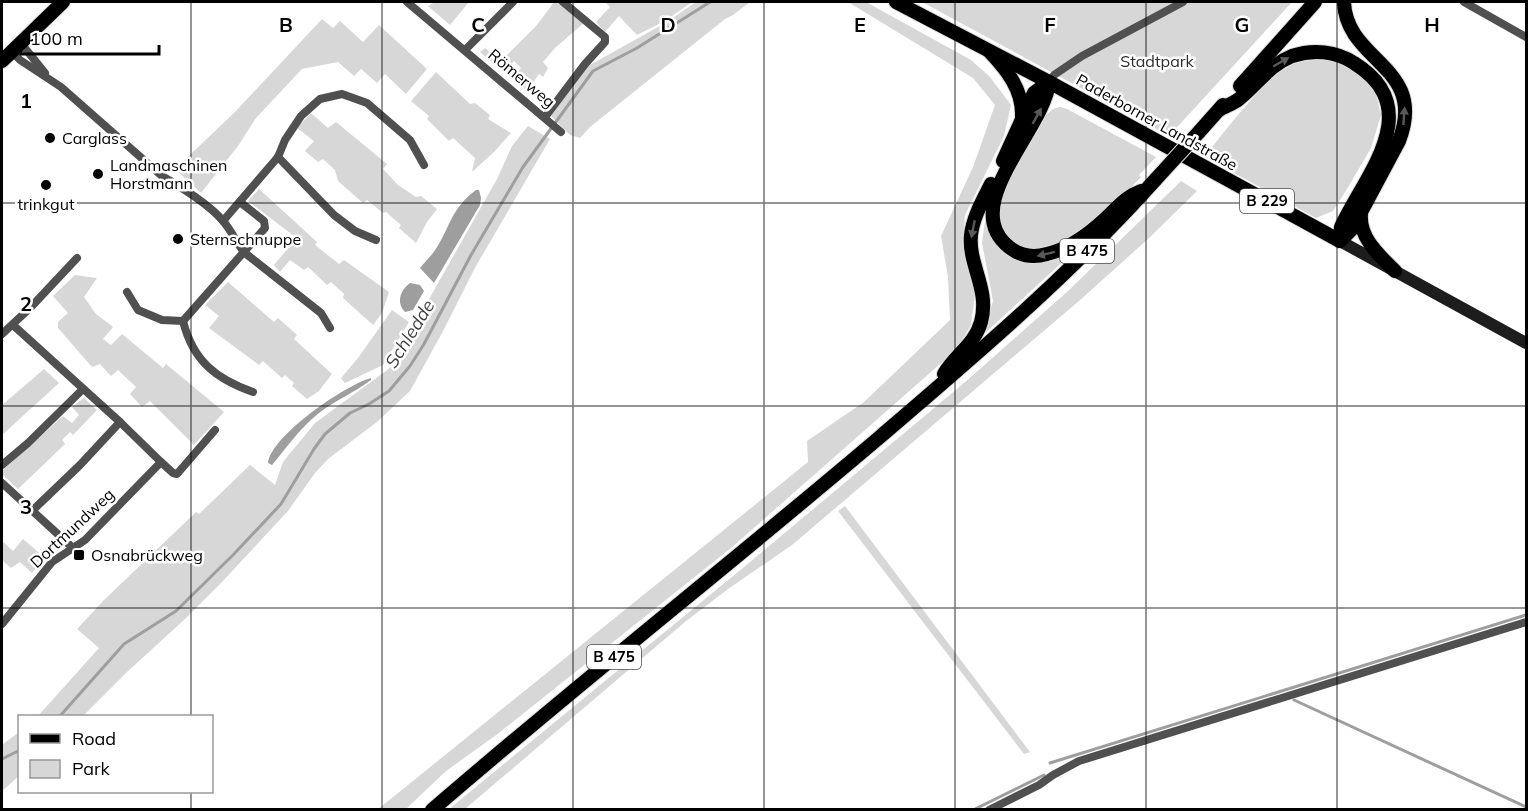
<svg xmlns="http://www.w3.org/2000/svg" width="1528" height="811" font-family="Mulish,sans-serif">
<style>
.green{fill:#d7d7d7}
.water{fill:#9e9e9e}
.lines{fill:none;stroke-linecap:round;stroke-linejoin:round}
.stream{stroke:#9e9e9e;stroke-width:3}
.primary-casing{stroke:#dbdbdb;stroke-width:16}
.trunk-casing{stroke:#dbdbdb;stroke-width:16}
.minor{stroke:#505050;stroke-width:8}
.secondary{stroke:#1d1d1d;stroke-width:12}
.primary{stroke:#000;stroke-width:14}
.trunk{stroke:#000;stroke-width:14}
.trunk-bridge-casing{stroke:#dbdbdb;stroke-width:16;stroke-linecap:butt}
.trunk-bridge{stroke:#000;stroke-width:14}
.oneway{fill:#595959}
.grid{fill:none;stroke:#000;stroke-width:1.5;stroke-opacity:0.55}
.poi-dot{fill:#000;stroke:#fff;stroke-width:2}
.labels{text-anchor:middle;stroke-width:5;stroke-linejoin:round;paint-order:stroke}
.shield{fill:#fff;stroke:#4c4c4c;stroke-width:1.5}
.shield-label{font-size:15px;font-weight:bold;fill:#000}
.park-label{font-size:16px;fill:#2e2e2e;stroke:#fff}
.street-label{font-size:16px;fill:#000;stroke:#fff}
.poi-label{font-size:16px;fill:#000;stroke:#fff;text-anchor:start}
.water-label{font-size:18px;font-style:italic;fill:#3f3f3f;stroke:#fff}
.grid-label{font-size:20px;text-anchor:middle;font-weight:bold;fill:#000;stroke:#fff;stroke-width:5;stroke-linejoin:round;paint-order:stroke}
</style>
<rect width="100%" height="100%" fill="#fff"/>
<g class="green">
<polygon points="435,2 469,2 450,25 428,6"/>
<polygon points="554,2 559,2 585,22 555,48 543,62 548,68 543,77 539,74 527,91 513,77 521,68 514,61 503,72 480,52 485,48 501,61 537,25"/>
<polygon points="605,2 692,2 665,21 637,35 619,16 605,32 596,22 610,7"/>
<polygon points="696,2 750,2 733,15 725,19 590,127 580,138 570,135 551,116 588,66 667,22"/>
<polygon points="848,2 866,2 971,60 990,77 1011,105 1004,136 965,215 963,245 975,295 971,325 956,350 731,548 499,733 446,771 406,809 377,810 808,462 807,441 864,402 950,320 948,277 941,236 973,167 995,105 973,78"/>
<polygon points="922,2 1292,2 1169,136"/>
<polygon points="322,19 333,28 340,21 363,42 379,25 427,69 406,94 385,74 377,83 361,69 354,76 338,62 302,69 256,118 238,146 201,193 175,169 236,111"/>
<path d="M1324,59L1347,65L1363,77L1376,94L1381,115L1371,148L1347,189L1333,211L1316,218L1205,157C1218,138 1269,75 1288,66C1299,61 1311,60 1324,59Z"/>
<polygon points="436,72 470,104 475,103 490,115 488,119 511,133 494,152 472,172 475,158 453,138 449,141 427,119 429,116 411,101"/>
<polygon points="1060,107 1067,109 1156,157 1139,175 1141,177 1107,212 1077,234 1045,251 1019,249 1000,231 998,205 1001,193 1046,115 1053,109"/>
<polygon points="311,113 328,128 336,122 387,164 383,169 398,185 416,197 421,196 437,209 427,222 416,243 399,228 401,225 386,212 383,213 367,200 363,203 338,181 335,170 323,159 318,162 305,151 314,141 297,128"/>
<polygon points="528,126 550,139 476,266 442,333 410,391 377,422 328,459 315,473 288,511 221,583 185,619 127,672 83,716 38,716 99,648 77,629 104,600 196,512 199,514 250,465 275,485 283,462 315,423 390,368 497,179 512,146"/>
<polygon points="1181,181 1197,191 1148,239 1079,301 792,545 728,589 685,622 465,809 449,809 744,567 964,383 1067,292"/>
<polygon points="259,189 317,242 315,245 339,264 344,260 389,292 382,313 373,325 343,298 344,294 331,282 327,285 308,267 304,270 290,260 280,272 274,265 289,247 294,236 248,201"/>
<path d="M986,214C989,250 1016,270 1052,261C1062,258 1072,250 1081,245L983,335L993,301L982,243Z"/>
<polygon points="75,275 97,278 84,297 96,314 113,327 103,339 111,345 122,334 163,368 166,364 224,412 194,445 150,401 142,407 130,394 136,387 118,370 111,376 100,364 92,367 58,328 58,322 68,313 53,296"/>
<polygon points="228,282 274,322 278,318 297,335 294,339 332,374 319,391 307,399 292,386 294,383 285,375 282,378 263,361 259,365 209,328 219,316 205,305"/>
<polygon points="392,310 409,322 383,365 345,383 341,378 358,358"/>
<polygon points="44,369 59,383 2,435 2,405"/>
<polygon points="84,398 97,410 73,435 70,432 62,440 65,444 18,489 2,474 2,471 63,416 72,423 79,415 72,407"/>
<polygon points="845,506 1030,752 1024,754 838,511"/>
<polygon points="23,539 45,558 32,573 20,562 11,568 2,560 2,541 13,551"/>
<polygon points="19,732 19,776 2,791 2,745"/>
</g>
<g class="water">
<path d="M476,190H479L481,198L480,205L434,283L420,268C424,263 429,258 433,253C450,230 449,210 476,190Z"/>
<path d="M410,283L420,285L424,291L413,310L405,312C396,303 400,290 410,283Z"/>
<path d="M371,378V380C355,392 336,400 319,413C301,427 287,447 272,465L268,463C271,436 345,385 371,378Z"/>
</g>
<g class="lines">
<g class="stream">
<polyline points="1294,700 1526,807"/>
<polyline points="60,716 124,644 176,611 233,555 281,504 314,449 325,434 350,413 369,404 389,391 410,366 424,344 471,255 523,167 593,71 637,48 710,2"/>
<polyline points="2,759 20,750"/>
<polyline points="1050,763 1526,615"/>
<polyline points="973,810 1044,775"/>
</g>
<g class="primary-casing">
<g id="primary">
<polyline points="896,2 1049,82 1340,241"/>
<polyline points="2,61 63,2"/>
</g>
</g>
<g class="trunk-casing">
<g id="trunk">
<path d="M990,52C1007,70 1023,90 1022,116"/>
<path d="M1049,82C1045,129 957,206 1009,247C1020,256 1033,258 1047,254C1068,249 1090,233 1106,218C1118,207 1125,197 1141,191"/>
<polyline points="1240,86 1315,2"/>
<path d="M1219,110C1225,106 1233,104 1239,99C1257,85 1269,65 1292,56C1313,49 1336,51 1354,63C1428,109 1365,175 1341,227L1340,241"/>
<polyline points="1199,132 1223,105"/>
<polyline points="1003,161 1034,93 1049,82"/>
<path d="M1361,214C1359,238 1379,255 1395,271"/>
<path d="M1340,241L1352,229L1399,141C1428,66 1346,62 1344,2"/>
<path d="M944,374C955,355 975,344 981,322C990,289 968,265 971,235C973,217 983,200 991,184"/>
<path d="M432,810C580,682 733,562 881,436C977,354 1072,273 1156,179"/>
</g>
</g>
<g class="minor">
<polyline points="407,2 561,132"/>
<polyline points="1464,2 1526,37"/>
<polyline points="20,42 45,73"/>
<polyline points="465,50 513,2"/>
<path d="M11,51L20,60L61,87L162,176C180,186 211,206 223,221C232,231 236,243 245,253L321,313L330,328"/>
<polyline points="1049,82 1054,75 1082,56 1183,2"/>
<polyline points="545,117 585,64 605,42 605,37 563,2"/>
<polyline points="278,157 334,215 355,231 376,240"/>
<polyline points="223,221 278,157 285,140 301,116 320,99 342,94 367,103 410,140 424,165"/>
<polyline points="127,292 138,310 162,320 183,321 265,228 264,221 240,202"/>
<path d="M183,321C193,361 216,379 253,392"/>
<polyline points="13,325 120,422 161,462"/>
<polyline points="2,334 31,307 77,258"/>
<polyline points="2,465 28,443 83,389"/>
<polyline points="2,483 73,548"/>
<polyline points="32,511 80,465 120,422"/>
<polyline points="2,624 52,562 85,540 161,462 173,473 177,474 215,430"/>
<polyline points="989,810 1039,785 1053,775 1079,761 1526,622"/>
</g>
<polyline class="secondary" points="1340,241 1526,343"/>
<use href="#primary" class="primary"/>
<use href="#trunk" class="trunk"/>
<g class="trunk-bridge-casing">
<polyline id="trunk-bridge" points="1156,179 1199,132"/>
</g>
<use href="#trunk-bridge" class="trunk-bridge"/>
</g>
<defs><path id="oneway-solid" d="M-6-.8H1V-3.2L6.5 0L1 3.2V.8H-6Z" transform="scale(1.5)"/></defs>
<g class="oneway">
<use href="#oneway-solid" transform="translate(1281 62) rotate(-30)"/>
<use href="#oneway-solid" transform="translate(1037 116) rotate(-61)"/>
<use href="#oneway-solid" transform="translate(1404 116) rotate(-86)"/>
<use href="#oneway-solid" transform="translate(973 229) rotate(101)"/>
<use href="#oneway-solid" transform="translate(1046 254) rotate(166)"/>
</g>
<path class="grid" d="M191,2V716M382,2V810M573,2V810M764,2V810M955,2V810M1146,2V810M1337,2V810M2,203H1526M2,406H1526M2,608H1526M191,792V810"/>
<g class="poi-dot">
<circle cx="50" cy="138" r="6"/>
<circle cx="98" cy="174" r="6"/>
<circle cx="46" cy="185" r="6"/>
<circle cx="178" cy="239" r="6"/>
<rect x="73" y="549" width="12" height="12" rx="3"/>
</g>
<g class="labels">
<g class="shield">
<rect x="1240" y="189" width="54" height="24" rx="4.5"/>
<rect x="1060" y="239" width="54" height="24" rx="4.5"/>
<rect x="587" y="645" width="54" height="24" rx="4.5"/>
</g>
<g class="shield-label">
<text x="1267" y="206">B 229</text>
<text x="1087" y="256">B 475</text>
<text x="614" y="662">B 475</text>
</g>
<g class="park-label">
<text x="1157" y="67">Stadtpark</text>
</g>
<g class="street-label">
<text transform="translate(522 78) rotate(40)" y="6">Römerweg</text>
<text transform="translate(1157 122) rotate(29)" y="6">Paderborner Landstraße</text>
<text transform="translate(72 528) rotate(-43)" y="6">Dortmundweg</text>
</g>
<g class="poi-label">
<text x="62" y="144">Carglass</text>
<text x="110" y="171">Landmaschinen<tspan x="110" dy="18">Horstmann</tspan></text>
<text x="46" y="210" text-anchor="middle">trinkgut</text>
<text x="190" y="245">Sternschnuppe</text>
<text x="91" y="561">Osnabrückweg</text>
</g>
<g class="water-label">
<text transform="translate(410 334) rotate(-58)" y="6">Schledde</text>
</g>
</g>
<g class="grid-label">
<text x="286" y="32">B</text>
<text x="478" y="32">C</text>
<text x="668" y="32">D</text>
<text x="860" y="32">E</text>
<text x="1050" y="32">F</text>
<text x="1242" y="32">G</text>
<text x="1432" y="32">H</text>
<text x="26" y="108">1</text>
<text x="26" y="311">2</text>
<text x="26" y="514">3</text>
</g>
<rect width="1528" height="811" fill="none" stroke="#000000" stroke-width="6"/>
<rect x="18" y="715" width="195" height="78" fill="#ffffff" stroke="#999999" stroke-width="1.5"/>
<rect x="30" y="734" width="30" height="9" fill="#000000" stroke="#999999" stroke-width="1.5"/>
<text x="72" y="745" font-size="18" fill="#000000">Road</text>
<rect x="30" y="760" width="30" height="18" fill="#d7d7d7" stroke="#999999" stroke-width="1.5"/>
<text x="72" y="775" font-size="18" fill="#000000">Park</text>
<path d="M21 45v9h138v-9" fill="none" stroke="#000000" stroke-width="3"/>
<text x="30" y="45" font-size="18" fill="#000000" stroke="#ffffff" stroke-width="4.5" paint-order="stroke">100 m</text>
</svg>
